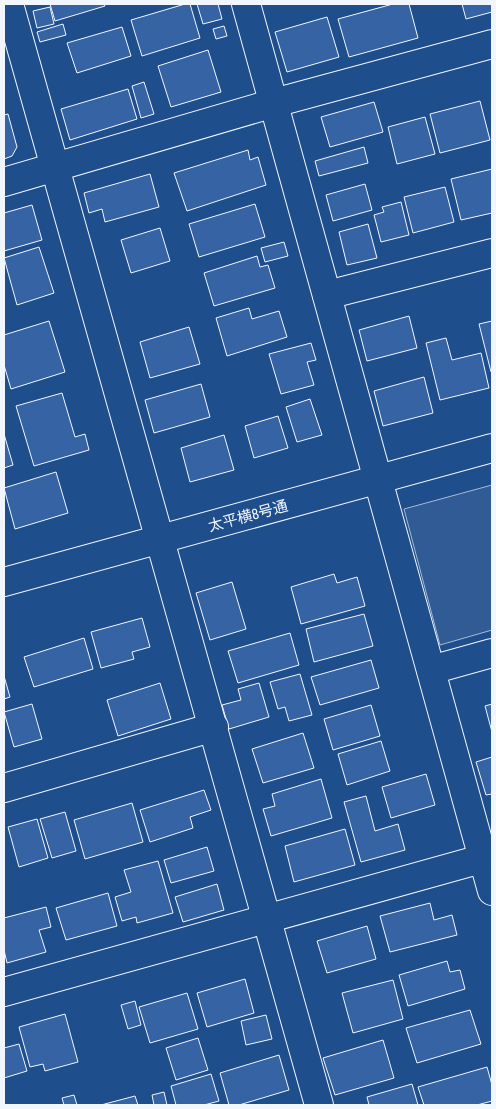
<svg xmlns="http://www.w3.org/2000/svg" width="496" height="1109" font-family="'Archivo Narrow','Noto Sans JP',sans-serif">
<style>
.green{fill:#305b95;stroke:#a8bbd7}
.building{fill:#3563a3;stroke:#f2f6ff}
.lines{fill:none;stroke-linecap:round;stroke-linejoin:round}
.minor-casing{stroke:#f2f6ff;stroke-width:30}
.minor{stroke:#1f4e8c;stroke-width:28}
.labels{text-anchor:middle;stroke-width:4;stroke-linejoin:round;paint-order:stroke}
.street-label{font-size:15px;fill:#f2f6ff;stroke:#1f4e8c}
</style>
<rect width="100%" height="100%" fill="#1f4e8c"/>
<polygon class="green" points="492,485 492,630 440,645 404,509"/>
<g class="building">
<polygon points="50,4 104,4 105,6 55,21"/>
<polygon points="185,4 190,4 200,38 142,56 131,20"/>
<polygon points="197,4 218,4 222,19 203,24"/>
<polygon points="393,4 409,4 418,38 349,57 338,19"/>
<polygon points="462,4 492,4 492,12 466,19"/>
<polygon points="50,7 54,24 37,28 33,11"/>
<polygon points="327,17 339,57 287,72 275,32"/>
<polygon points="63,24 66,35 40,42 37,32"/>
<polygon points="224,26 227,36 216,39 213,29"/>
<polygon points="122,27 131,56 77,73 67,43"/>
<polygon points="208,50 221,92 171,107 158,66"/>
<polygon points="144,82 154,114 141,118 132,86"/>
<polygon points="128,89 137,119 70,140 61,109"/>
<polygon points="480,101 490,140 440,153 430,114"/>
<polygon points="374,102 383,132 330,147 321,117"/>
<polygon points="8,114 17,147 12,156 4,159 4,115"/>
<polygon points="425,117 435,154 397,164 388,127"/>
<polygon points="364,147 368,163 319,176 315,161"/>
<polygon points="248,150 250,160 258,157 266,185 187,211 174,173"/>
<polygon points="492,169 492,213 461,220 451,179"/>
<polygon points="150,174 159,207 105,222 102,209 89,213 84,193"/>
<polygon points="365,184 372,210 333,221 326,195"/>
<polygon points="445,187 454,222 413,233 404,197"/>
<polygon points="401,202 409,235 381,242 374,215 384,212 382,207"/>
<polygon points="255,204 265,237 199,257 189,224"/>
<polygon points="32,205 42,240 4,251 4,213"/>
<polygon points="368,224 377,258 347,265 339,232"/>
<polygon points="160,228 170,261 131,273 121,240"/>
<polygon points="284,242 288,256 265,262 261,248"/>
<polygon points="39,247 54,293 17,305 4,258"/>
<polygon points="257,256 260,267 268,265 275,288 214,306 204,273"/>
<polygon points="249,308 252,319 279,311 287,337 227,356 216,318"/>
<polygon points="409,316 417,348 367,361 359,330"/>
<polygon points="49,321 65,372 11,389 4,365 4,335"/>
<polygon points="492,321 492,372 491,372 479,324"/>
<polygon points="189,327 200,364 150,378 140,342"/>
<polygon points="446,338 452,360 481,353 489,388 440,400 426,343"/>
<polygon points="311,343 316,360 307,362 314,385 281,394 269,354"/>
<polygon points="424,377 433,413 383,426 374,391"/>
<polygon points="201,384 210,417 154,433 145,400"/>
<polygon points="62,393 75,437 85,434 89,450 34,466 16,406"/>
<polygon points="310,399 322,435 297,442 286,407"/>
<polygon points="278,416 288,448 254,458 245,426"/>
<polygon points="4,434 13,465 4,468"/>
<polygon points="224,435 234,470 190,482 181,448"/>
<polygon points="56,472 68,513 15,529 4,488"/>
<polygon points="334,574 337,583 357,577 365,606 301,624 291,587"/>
<polygon points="232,582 246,629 210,640 196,593"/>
<polygon points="364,614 373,646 314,662 306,629"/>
<polygon points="142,618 150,647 132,652 134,659 101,668 91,632"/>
<polygon points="290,633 299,665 238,683 228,651"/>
<polygon points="84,638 93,669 34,687 24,657"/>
<polygon points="371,660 379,688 320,705 311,677"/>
<polygon points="300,674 312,715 289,721 285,707 278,709 270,682"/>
<polygon points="4,676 10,697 4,699"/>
<polygon points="160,683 171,719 118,736 107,700"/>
<polygon points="259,683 269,717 229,729 222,705 241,700 238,689"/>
<polygon points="32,704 42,739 14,747 4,712"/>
<polygon points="492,704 492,732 485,706"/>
<polygon points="371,705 380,736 333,750 324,719"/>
<polygon points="303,733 314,768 263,783 252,749"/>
<polygon points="381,741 390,771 347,785 338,754"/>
<polygon points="492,757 492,794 486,795 476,762"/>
<polygon points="426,774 435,805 391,818 382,787"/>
<polygon points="321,779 332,818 271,836 263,809 275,806 272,794"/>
<polygon points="204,790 211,810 190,817 193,828 150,842 140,810"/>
<polygon points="366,796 375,831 398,824 405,850 361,862 344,802"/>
<polygon points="132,803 143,842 85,859 74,820"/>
<polygon points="65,812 76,851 52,858 40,819"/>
<polygon points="37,819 48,858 19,867 8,827"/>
<polygon points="345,829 355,865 294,882 285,846"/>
<polygon points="207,847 214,871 171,883 164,860"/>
<polygon points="158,861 173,913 137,923 136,917 122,921 115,897 131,892 124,870"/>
<polygon points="217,884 224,910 183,922 175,897"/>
<polygon points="108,893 117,926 66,940 56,908"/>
<polygon points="430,903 434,920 452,915 457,935 390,952 380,916"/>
<polygon points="46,907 51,927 39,930 46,952 7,963 4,950 4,918"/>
<polygon points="367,926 376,959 327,973 317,941"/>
<polygon points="447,961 450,972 460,970 465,989 408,1006 399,975"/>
<polygon points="245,979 254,1013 207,1027 197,993"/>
<polygon points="393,980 403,1019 353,1033 342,993"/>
<polygon points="187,993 198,1029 150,1043 139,1007"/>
<polygon points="135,1001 141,1025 128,1029 121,1005"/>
<polygon points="470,1010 481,1044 417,1063 406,1028"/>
<polygon points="65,1014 78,1062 45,1071 43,1064 30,1067 19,1027"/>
<polygon points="266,1015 272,1039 246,1045 241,1021"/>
<polygon points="198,1038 208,1070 176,1080 166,1048"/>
<polygon points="383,1040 394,1078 335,1095 323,1058"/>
<polygon points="19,1044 27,1071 4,1078 4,1048"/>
<polygon points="279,1055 289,1090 239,1105 229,1105 220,1073"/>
<polygon points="487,1067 492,1085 492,1101 477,1105 424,1105 418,1087"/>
<polygon points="211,1074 219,1101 204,1105 176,1105 171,1086"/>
<polygon points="412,1084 418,1105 369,1105 367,1097"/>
<polygon points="164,1092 167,1105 154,1105 152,1095"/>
<polygon points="74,1095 77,1105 64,1105 62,1098"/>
<polygon points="135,1096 138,1105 101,1105"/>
</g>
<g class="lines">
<g class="minor-casing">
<g id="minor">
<polyline points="9,4 319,1105"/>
<polyline points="246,4 492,891"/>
<polyline points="4,182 274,103 492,44"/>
<polyline points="327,295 492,253"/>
<polyline points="4,582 492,448"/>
<polyline points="431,670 492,653"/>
<polyline points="4,788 214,727"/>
<polyline points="4,992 492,856"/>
</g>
</g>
<use href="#minor" class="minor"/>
</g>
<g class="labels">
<g class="street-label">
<text transform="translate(248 516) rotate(-15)" y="5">太平横8号通</text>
</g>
</g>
<rect width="496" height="1109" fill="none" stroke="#f2f6ff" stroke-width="10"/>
</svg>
